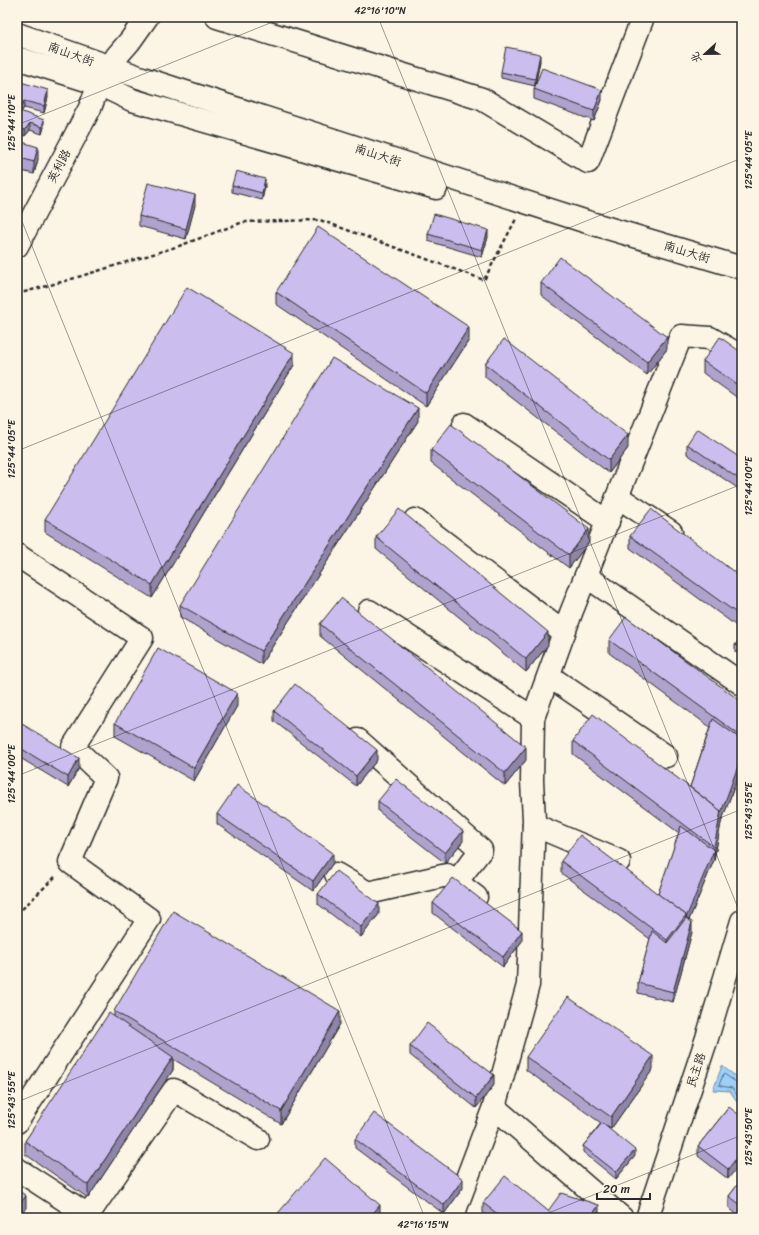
<svg xmlns="http://www.w3.org/2000/svg" width="759" height="1235" font-family="Sriracha,'LXGW WenKai TC',sans-serif">
<style>
.water{fill:#9ccffa;stroke:#6f8da7}
.lines{fill:none;stroke-linecap:round;stroke-linejoin:round}
.shore{stroke:#586d7e;stroke-width:1}
.minor-casing{stroke:#2b2b2b;stroke-width:25}
.path{stroke:#2b2b2b;stroke-width:2.5;stroke-dasharray:4 3;stroke-linecap:butt}
.minor{stroke:#fcf5e5;stroke-width:22}
.wall{fill:#afa3ce;stroke:#2b2b2b}
.shaded-wall{fill:#8e85a7;stroke:#2b2b2b}
.building{fill:#cbbeef;stroke:#2b2b2b}
.ticks{fill:none;stroke:#2b2b2b;stroke-width:1;stroke-opacity:0.45}
.labels{text-anchor:middle;stroke-width:3;stroke-linejoin:round;paint-order:stroke}
.street-label{font-size:12px;fill:#2b2b2b;stroke:#fcf5e5}
.neatline{fill:none;stroke:#2b2b2b;stroke-width:1.5}
.ticks-label{font-size:10px;text-anchor:middle;fill:#2b2b2b}
</style>
<rect width="100%" height="100%" fill="#fcf5e5"/>
<filter id="ink" filterUnits="userSpaceOnUse"><feTurbulence type="fractalNoise" baseFrequency=".025" numOctaves="2"/><feDisplacementMap in="SourceGraphic" scale="8" xChannelSelector="R" yChannelSelector="G"/><feConvolveMatrix kernelMatrix="1 2 1 2 8 2 1 2 1" color-interpolation-filters="sRGB"/></filter>
<g filter="url(#ink)">
<polygon class="water" points="722,1066 742,1081 742,1109 730,1091 713,1090"/>
<g class="lines">
<polyline class="shore" points="742,1084 739,1084 724,1074 723,1075 719,1085 721,1086 732,1088 742,1102"/>
<g class="minor-casing">
<g id="minor">
<polyline points="217,17 482,99 588,162 643,17"/>
<polyline points="17,34 142,78 584,221 742,268"/>
<polyline points="17,58 99,84 132,100 436,188"/>
<polyline points="17,246 90,108 99,84 117,56 130,41 147,17"/>
<polyline points="464,424 608,522"/>
<polyline points="618,497 671,532"/>
<polyline points="415,520 564,633"/>
<polyline points="17,555 142,638 73,747 106,778 70,862 149,919 17,1122"/>
<polyline points="586,576 742,684"/>
<polyline points="369,611 533,718"/>
<polyline points="549,676 666,756"/>
<polyline points="358,740 481,850 456,882"/>
<polyline points="534,825 619,861"/>
<polyline points="336,874 368,893 447,875 476,897"/>
<polyline points="494,1107 622,1218"/>
<polyline points="17,1169 88,1215 174,1090 258,1139"/>
<polyline points="452,1218 494,1107 528,985 534,820 532,781 533,718 571,613 681,336 710,338 742,357"/>
<polyline points="647,1218 707,1038 742,921"/>
</g>
</g>
<g class="path">
<polyline points="17,294 65,281 179,246 243,222 320,220 484,280 516,219"/>
<polyline points="17,914 57,875"/>
</g>
<use href="#minor" class="minor"/>
</g>
<g class="wall">
<polygon points="540,61 535,86 501,78 501,72"/>
<polygon points="17,81 48,97 44,113 24,108 21,112 44,127 42,134 30,130 25,136 22,135 22,142 38,159 34,174 17,170"/>
<polygon points="534,89 602,100 594,121 534,99"/>
<polygon points="232,185 265,186 262,200 232,192"/>
<polygon points="195,205 186,239 139,226 139,216"/>
<polygon points="428,234 488,237 482,257 428,241"/>
<polygon points="541,283 667,349 647,375 541,295"/>
<polygon points="276,292 469,340 426,406 276,304"/>
<polygon points="742,353 742,401 703,373 703,361"/>
<polygon points="485,364 628,448 609,473 485,377"/>
<polygon points="294,365 152,598 45,532 45,519"/>
<polygon points="418,421 261,664 180,617 180,605"/>
<polygon points="687,444 742,459 742,491 687,454"/>
<polygon points="431,450 589,542 569,568 431,463"/>
<polygon points="630,536 742,578 742,630 630,548"/>
<polygon points="376,537 548,645 526,672 376,549"/>
<polygon points="320,624 526,760 505,786 320,636"/>
<polygon points="742,637 742,654 735,652 735,645"/>
<polygon points="609,640 742,702 742,765 721,823 714,860 689,920 692,932 673,1002 638,993 638,983 650,939 561,873 561,861 658,894 679,833 573,754 573,741 690,787 710,727 609,653"/>
<polygon points="237,706 194,781 115,736 115,723"/>
<polygon points="274,711 377,760 356,786 274,721"/>
<polygon points="17,721 79,768 68,787 17,756"/>
<polygon points="378,801 463,841 445,863 378,811"/>
<polygon points="217,814 333,863 313,891 217,824"/>
<polygon points="318,894 379,914 361,937 318,904"/>
<polygon points="433,903 522,941 503,967 433,913"/>
<polygon points="114,1011 340,1024 281,1124 173,1059 173,1070 88,1198 25,1154 25,1141 114,1016"/>
<polygon points="742,1036 742,1061 739,1060 739,1048"/>
<polygon points="410,1046 494,1085 476,1108 410,1055"/>
<polygon points="526,1057 653,1069 611,1129 606,1126 635,1156 616,1179 583,1152 583,1146 601,1123 526,1070"/>
<polygon points="729,1107 728,1179 698,1156 698,1146"/>
<polygon points="355,1139 463,1188 444,1214 355,1148"/>
<polygon points="742,1179 742,1218 741,1218 729,1208 729,1196"/>
<polygon points="483,1203 548,1211 599,1212 594,1218 490,1218 483,1213"/>
</g>
<g class="shaded-wall">
<polygon points="540,54 540,61 535,86 535,79"/>
<polygon points="48,90 48,97 44,113 44,106"/>
<polygon points="602,90 602,100 594,121 594,111"/>
<polygon points="24,101 24,108 20,113 20,107"/>
<polygon points="44,120 44,127 42,134 42,127"/>
<polygon points="30,123 30,130 25,136 25,130"/>
<polygon points="22,129 22,142 19,154 19,141"/>
<polygon points="38,147 38,159 34,174 34,162"/>
<polygon points="265,179 265,186 262,200 262,193"/>
<polygon points="195,195 195,205 186,239 186,229"/>
<polygon points="488,230 488,237 482,257 482,250"/>
<polygon points="469,327 469,340 426,406 426,393"/>
<polygon points="667,337 667,349 647,375 647,362"/>
<polygon points="294,353 294,365 152,598 152,585"/>
<polygon points="418,408 418,421 261,664 261,651"/>
<polygon points="628,435 628,448 609,473 609,460"/>
<polygon points="589,529 589,542 569,568 569,555"/>
<polygon points="19,566 19,576 17,579 17,570"/>
<polygon points="548,632 548,645 526,672 526,659"/>
<polygon points="237,693 237,706 194,781 194,768"/>
<polygon points="526,747 526,760 505,786 505,773"/>
<polygon points="377,750 377,760 356,786 356,776"/>
<polygon points="742,755 742,765 721,823 714,860 714,847 721,811"/>
<polygon points="79,758 79,768 68,787 68,777"/>
<polygon points="463,831 463,841 445,863 445,853"/>
<polygon points="714,850 714,860 686,927 667,952 667,940"/>
<polygon points="333,853 333,863 313,891 313,881"/>
<polygon points="379,904 379,914 361,937 361,927"/>
<polygon points="692,922 692,932 673,1002 673,992"/>
<polygon points="522,931 522,941 503,967 503,957"/>
<polygon points="340,1011 340,1024 281,1124 281,1111"/>
<polygon points="653,1056 653,1069 611,1129 611,1117"/>
<polygon points="173,1057 173,1070 88,1198 88,1185"/>
<polygon points="494,1075 494,1085 476,1108 476,1098"/>
<polygon points="635,1150 635,1156 616,1179 616,1172"/>
<polygon points="742,1151 742,1161 728,1179 728,1169"/>
<polygon points="463,1179 463,1188 444,1214 444,1205"/>
<polygon points="26,1196 26,1208 18,1218 17,1218 17,1207"/>
<polygon points="380,1205 380,1218 369,1218"/>
<polygon points="599,1205 599,1212 594,1218 590,1218"/>
</g>
<g class="building">
<polygon points="506,47 540,54 535,79 501,72"/>
<polygon points="542,68 602,90 594,111 534,89"/>
<polygon points="17,81 48,90 44,106 24,101 20,107 17,106"/>
<polygon points="17,110 44,120 42,127 30,123 25,130 17,127"/>
<polygon points="17,127 22,129 19,141 38,147 34,162 17,157"/>
<polygon points="236,171 265,179 262,193 232,185"/>
<polygon points="148,183 195,195 186,229 139,216"/>
<polygon points="434,214 488,230 482,250 428,234"/>
<polygon points="318,227 469,327 426,393 276,292"/>
<polygon points="560,257 667,337 647,362 541,283"/>
<polygon points="187,287 294,353 152,585 45,519"/>
<polygon points="720,337 742,353 742,388 703,361"/>
<polygon points="504,339 628,435 609,460 485,364"/>
<polygon points="332,358 418,408 261,651 180,605"/>
<polygon points="451,424 589,529 569,555 431,450"/>
<polygon points="697,429 742,459 742,481 687,444"/>
<polygon points="399,509 548,632 526,659 376,537"/>
<polygon points="651,509 742,578 742,617 630,536"/>
<polygon points="341,598 526,747 505,773 320,624"/>
<polygon points="626,617 742,702 742,737 609,640"/>
<polygon points="742,637 742,647 735,645"/>
<polygon points="158,648 237,693 194,768 115,723"/>
<polygon points="295,684 377,750 356,776 274,711"/>
<polygon points="593,714 721,811 714,847 573,741"/>
<polygon points="713,719 742,740 742,755 721,813 721,811 690,787"/>
<polygon points="17,721 79,758 68,777 17,746"/>
<polygon points="396,779 463,831 445,853 378,801"/>
<polygon points="237,785 333,853 313,881 217,814"/>
<polygon points="681,826 714,850 686,918 686,915 658,894"/>
<polygon points="580,835 686,915 667,940 561,861"/>
<polygon points="336,871 379,904 361,927 318,894"/>
<polygon points="453,878 522,931 503,957 433,903"/>
<polygon points="173,911 340,1011 281,1111 114,1011"/>
<polygon points="686,918 692,922 673,992 638,983 652,931 667,943"/>
<polygon points="568,997 653,1056 611,1117 526,1057"/>
<polygon points="109,1013 173,1057 88,1185 25,1141"/>
<polygon points="427,1023 494,1075 476,1098 410,1046"/>
<polygon points="742,1036 742,1048 739,1048"/>
<polygon points="729,1107 742,1117 742,1151 728,1169 698,1146"/>
<polygon points="374,1113 463,1179 444,1205 355,1139"/>
<polygon points="602,1123 635,1150 616,1172 583,1146"/>
<polygon points="325,1158 380,1205 369,1218 274,1218"/>
<polygon points="505,1176 547,1210 557,1218 503,1218 483,1203"/>
<polygon points="742,1179 742,1206 729,1196"/>
<polygon points="17,1189 26,1196 17,1207"/>
<polygon points="561,1193 599,1205 590,1218 557,1218 548,1211"/>
</g>
</g>
<path class="ticks" d="M378,17L742,918M17,125L285,17M17,209L425,1218M17,451L742,158M17,776L742,484M17,1102L742,809M536,1218L742,1135"/>
<g class="labels">
<g class="street-label">
<text transform="translate(71 54) rotate(20)" y="4">南山大街</text>
<text transform="translate(378 155) rotate(18)" y="4">南山大街</text>
<text transform="translate(59 166) rotate(-62)" y="4">英利路</text>
<text transform="translate(687 252) rotate(17)" y="4">南山大街</text>
<text transform="translate(696 1070) rotate(-72)" y="4">民主路</text>
</g>
</g>
<rect width="759" height="1235" fill="none" stroke="#fcf5e5" stroke-width="44"/>
<g transform="translate(705 54) rotate(248)" stroke="#fcf5e5" stroke-width="3" paint-order="stroke">
<path d="M0-3L7 15L0 10L-7 15Z" fill="#2b2b2b"/>
<text y="-6" font-size="11" font-weight="bold" text-anchor="middle" fill="#2b2b2b">北</text>
</g>
<path d="M597 1193v6h53v-6" fill="none" stroke="#2b2b2b" stroke-width="2"/>
<text x="603" y="1193" font-size="12" fill="#2b2b2b" stroke="#fcf5e5" stroke-width="3" paint-order="stroke">20 m</text>
<rect x="22" y="22" width="715" height="1191" class="neatline"/>
<g class="ticks-label">
<text x="380" y="14">42°16'10"N</text>
<text transform="translate(11 123) rotate(-90)" y="4">125°44'10"E</text>
<text transform="translate(748 160) rotate(-90)" y="4">125°44'05"E</text>
<text transform="translate(11 449) rotate(-90)" y="4">125°44'05"E</text>
<text transform="translate(748 486) rotate(-90)" y="4">125°44'00"E</text>
<text transform="translate(11 774) rotate(-90)" y="4">125°44'00"E</text>
<text transform="translate(748 811) rotate(-90)" y="4">125°43'55"E</text>
<text transform="translate(11 1100) rotate(-90)" y="4">125°43'55"E</text>
<text transform="translate(748 1137) rotate(-90)" y="4">125°43'50"E</text>
<text x="423" y="1228">42°16'15"N</text>
</g>
</svg>
